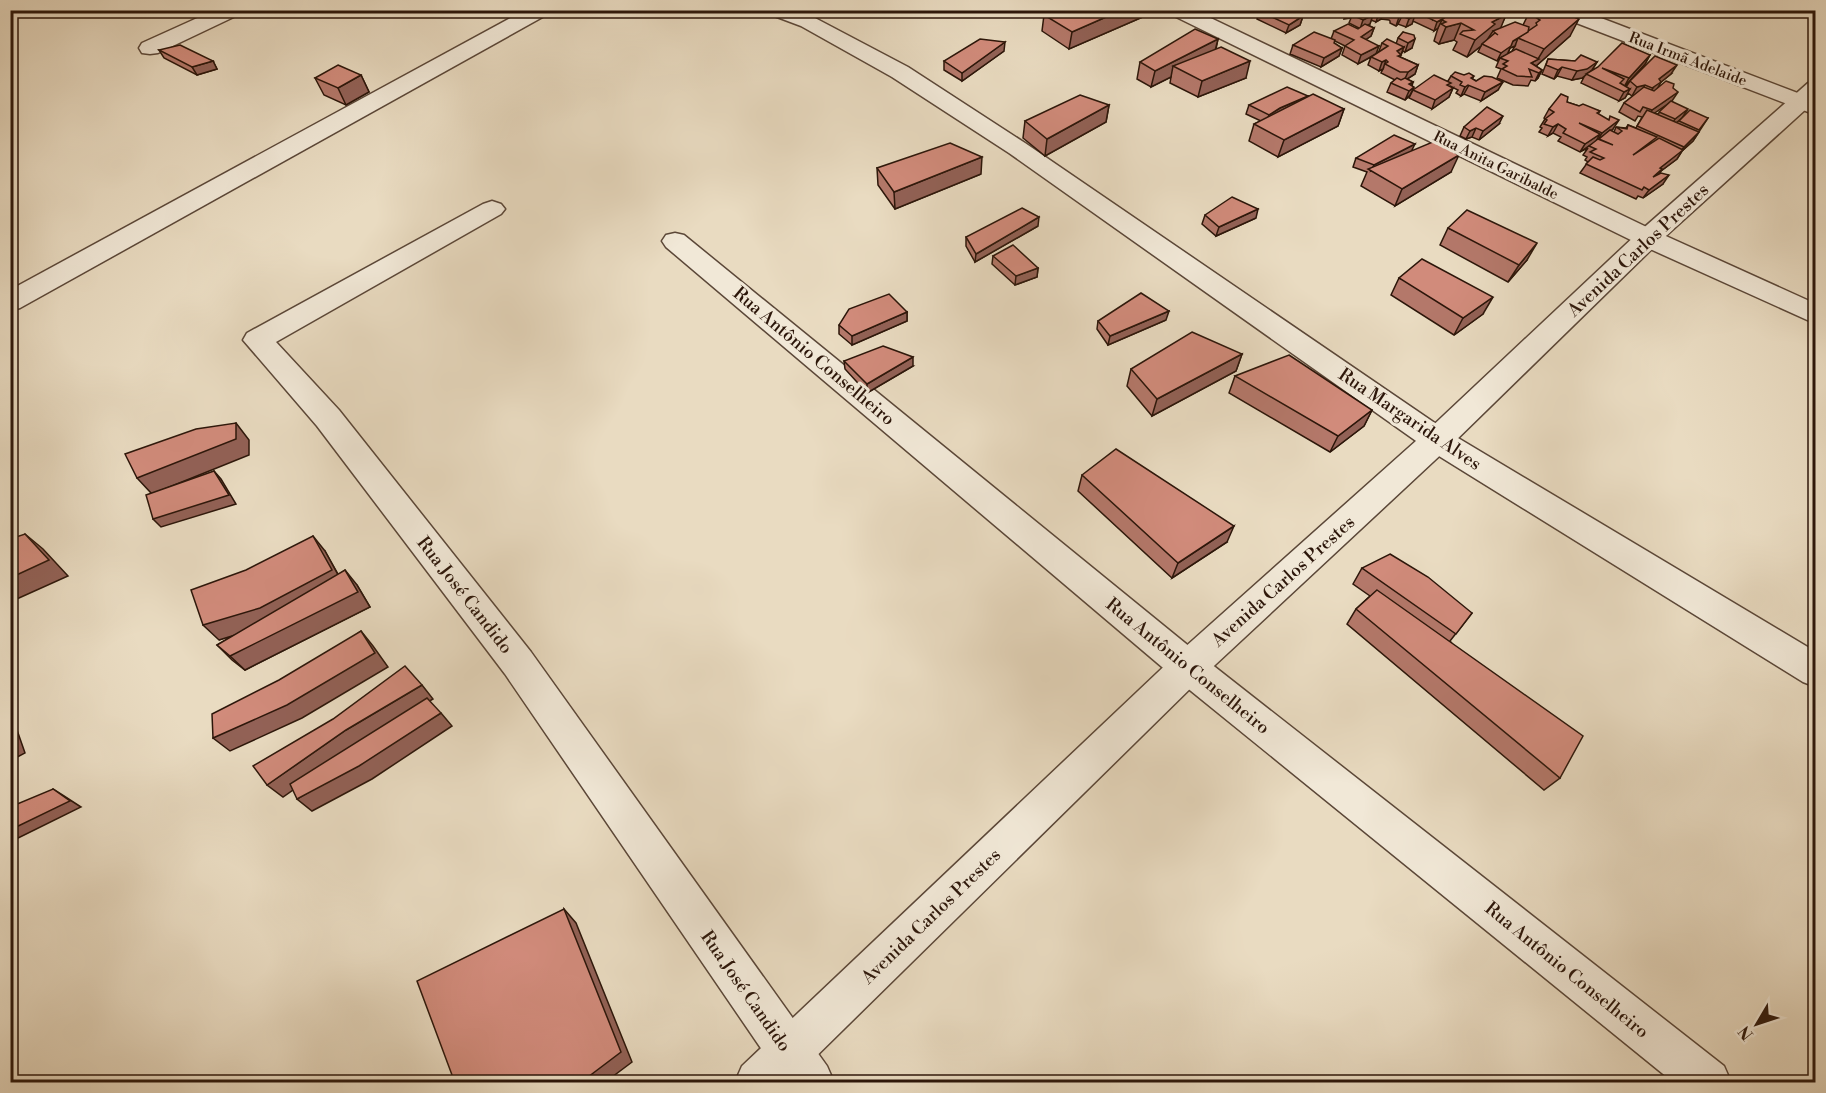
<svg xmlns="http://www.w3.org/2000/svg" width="1826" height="1093" font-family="'Libre Bodoni',serif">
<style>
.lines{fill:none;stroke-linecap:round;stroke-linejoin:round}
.minor-casing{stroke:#5b4738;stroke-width:3}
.tertiary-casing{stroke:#5b4738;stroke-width:3}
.minor{fill:#f1e8d7;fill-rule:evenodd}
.tertiary{fill:#f1e8d7;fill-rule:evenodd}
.wall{fill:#b4786a;stroke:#2c160a;stroke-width:1.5;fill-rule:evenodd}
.shaded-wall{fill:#926156;stroke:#2c160a;stroke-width:1.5}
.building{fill:#d18b7b;stroke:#2c160a;stroke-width:1.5}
.labels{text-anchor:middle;stroke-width:6;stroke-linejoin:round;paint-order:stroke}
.far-street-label{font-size:15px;fill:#2c160a;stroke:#f1e8d7}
.street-label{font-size:18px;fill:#2c160a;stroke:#f1e8d7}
</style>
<rect width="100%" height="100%" fill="#e9dbc1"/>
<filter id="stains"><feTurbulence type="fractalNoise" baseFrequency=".00333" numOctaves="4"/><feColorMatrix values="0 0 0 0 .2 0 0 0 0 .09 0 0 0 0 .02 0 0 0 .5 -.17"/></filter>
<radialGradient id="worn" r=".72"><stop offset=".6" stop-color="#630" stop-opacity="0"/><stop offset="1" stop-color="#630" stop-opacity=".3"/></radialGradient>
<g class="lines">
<g class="minor-casing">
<g id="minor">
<polygon points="215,10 243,10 240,14 158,53 150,54 142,53 139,48 142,43"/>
<polygon points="525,10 551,10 548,14 20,308 10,311 10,290"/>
<polygon points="766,10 796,10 815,18 908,67 1025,143 1448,432 1816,652 1816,687 1803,682 1426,448 1009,153 892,77 801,26 769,14"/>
<polygon points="1167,10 1194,10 1657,232 1816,304 1816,324 1639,244 1170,14"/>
<polygon points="1550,10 1580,10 1816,100 1816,115 1553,14"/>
<polygon points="492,201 501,204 505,209 501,214 276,342 339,410 531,652 827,1066 834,1082 784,1082 505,674 317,426 243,340 247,333 483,204"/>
<polygon points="675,233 684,235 1201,656 1724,1066 1731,1082 1673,1082 1175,678 666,247 662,241 666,235"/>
</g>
</g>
<g class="tertiary-casing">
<polygon id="tertiary" points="1816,81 1816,100 1657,244 1448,448 1201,678 790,1082 735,1082 742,1066 1175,656 1426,432 1639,232 1808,83"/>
</g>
<use href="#minor" class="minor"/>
<use href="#tertiary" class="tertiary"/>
</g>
<g class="wall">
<polygon points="1259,10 1303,16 1300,25 1286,33 1257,19"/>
<path d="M1346,10H1482L1496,17L1506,15L1500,28L1523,25L1529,13L1570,36L1536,66L1542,70L1538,78L1535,81L1531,80L1528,86L1513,85L1497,78L1501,69L1496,67L1499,60L1497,61L1478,52L1481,46L1467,57L1453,50L1457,42L1454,40L1439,44L1434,41L1438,28L1434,31L1413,21L1412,24L1406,27L1398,24L1396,26L1390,23V21L1389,20L1381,19L1376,22L1371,20L1370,24L1368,25L1374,28L1371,36L1366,39L1377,53L1379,51L1382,43L1396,44L1398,38L1403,32L1412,48L1405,52L1403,51L1400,57L1418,65L1415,74L1407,79L1413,82L1410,95L1405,100L1387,92L1391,83L1395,80L1381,73L1383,69L1379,71L1368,65L1371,57L1358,64L1342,55L1345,46L1335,41L1334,43L1342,48L1339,56L1321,67L1290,54L1293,45L1331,39L1334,31L1359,28L1349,23L1351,18L1344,19ZM1515,46L1512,51L1508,54L1510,48Z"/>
<polygon points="1044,15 1145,16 1069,49 1042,31"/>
<polygon points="1218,39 1216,49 1246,78 1198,97 1170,83 1171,77 1151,87 1137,79 1140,62"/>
<polygon points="159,50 213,61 217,69 197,75 164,58"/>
<polygon points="1004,51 962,81 944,70 944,61"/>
<path d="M1650,55L1645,64L1625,86L1626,87L1630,81L1671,74L1661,82L1657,89L1672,101L1683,117L1708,118L1693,141L1682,151L1677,159L1661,171L1659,174L1663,184L1643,198L1638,196L1636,199L1580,173L1588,162L1585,160L1587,157L1583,155L1588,148L1580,152L1558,141L1561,137L1553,133L1548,136L1539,132L1542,128L1540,127L1545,119L1544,118L1549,109L1567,102L1579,106L1600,111L1598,114L1613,129L1611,131L1614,132L1616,127L1626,128L1628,125L1636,128L1642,117L1638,116L1635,121L1619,112L1624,103L1633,96H1632L1628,93L1625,98L1619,101L1581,83L1585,75L1582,78L1572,80L1557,76L1554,79L1542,74L1548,59L1575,61L1597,62L1592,70ZM1670,102L1658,114L1654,113Z"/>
<polygon points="361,75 369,92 346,105 324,95 315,78"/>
<polygon points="1451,76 1472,79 1498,90 1481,101 1464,94 1461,96 1456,93 1458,90 1450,86 1453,88 1449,97 1432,109 1409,98 1413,90 1448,81"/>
<polygon points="1308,96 1344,109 1338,126 1278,157 1249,141 1254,124 1261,121 1246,114 1249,105"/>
<polygon points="1109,105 1106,122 1045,156 1023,138 1025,121"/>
<polygon points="1499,124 1479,140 1472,137 1466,139 1460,136 1464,127"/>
<polygon points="1412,150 1451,172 1395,206 1361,186 1367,172 1353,167 1356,158"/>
<polygon points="877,168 981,174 895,209 878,185"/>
<polygon points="1205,215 1256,218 1216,236 1202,224"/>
<polygon points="1038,226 975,262 966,246 966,237"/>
<polygon points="1448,228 1527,260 1508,282 1440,245"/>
<polygon points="993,256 1038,268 1037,277 1015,285 992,264"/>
<polygon points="1399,278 1483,314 1454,335 1391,295"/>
<polygon points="907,312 907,321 852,345 839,334 839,325"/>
<polygon points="1166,320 1108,345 1097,329 1098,321"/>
<polygon points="1242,354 1236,371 1152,416 1127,386 1131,369"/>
<polygon points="844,361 913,366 867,393 845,369"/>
<polygon points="1235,376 1372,410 1364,426 1330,452 1229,393"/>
<polygon points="1082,475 1227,542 1172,578 1078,491"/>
<polygon points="325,551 338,574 357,585 370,607 245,670 232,660 217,645 234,635 219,640"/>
<polygon points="1362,568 1472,613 1450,641 1560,778 1544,790 1347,624 1356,609 1370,596 1353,584"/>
</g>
<g class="shaded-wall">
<polygon points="1122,10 1146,10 1145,16 1069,49 1072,32"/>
<polygon points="1437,10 1447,10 1445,16 1433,20"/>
<polygon points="1384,11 1381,19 1376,22 1379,13"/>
<polygon points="1416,12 1412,24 1406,27 1409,19 1413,14"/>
<polygon points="1373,15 1370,24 1360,29 1363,20"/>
<polygon points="1506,15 1499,32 1493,31 1487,40 1482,44 1481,46 1467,57 1475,40 1492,22"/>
<polygon points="1303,16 1300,25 1286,33 1289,25"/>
<polygon points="1402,16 1398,24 1396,26 1399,17"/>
<polygon points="1579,19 1570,36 1536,66 1531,63 1538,59 1544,49"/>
<polygon points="1442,20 1438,28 1434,31 1437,22"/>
<polygon points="1461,23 1454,40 1439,44 1446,27"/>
<polygon points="1374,28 1371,36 1358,45 1361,37"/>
<polygon points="1528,33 1518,38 1515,46 1510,48 1507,55 1500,58 1497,61 1501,53 1513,41"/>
<polygon points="1218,39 1214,55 1173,66 1171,77 1151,87 1155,71"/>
<polygon points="1415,39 1412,48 1405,52 1408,43"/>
<polygon points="1005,42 1004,51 962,81 962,73"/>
<polygon points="1379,46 1376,54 1358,64 1361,55"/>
<polygon points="1404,47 1397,64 1397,51"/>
<polygon points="1342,48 1339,56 1321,67 1324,58"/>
<polygon points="1650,55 1645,64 1624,87 1629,78"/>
<polygon points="1386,60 1383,69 1379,71 1382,62"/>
<polygon points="213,61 217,69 197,75 192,67"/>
<polygon points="1250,61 1246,78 1198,97 1202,81"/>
<polygon points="1597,62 1592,70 1582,78 1572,80 1577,71"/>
<polygon points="1418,65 1415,74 1404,81 1408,72"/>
<polygon points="1677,65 1671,74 1660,83 1661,82 1656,91 1647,97 1659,79"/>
<polygon points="1562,67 1557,76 1554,79 1558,70"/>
<polygon points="1542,70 1538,78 1535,81 1539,73"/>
<polygon points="361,75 369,92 346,105 338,88"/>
<polygon points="1474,76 1464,94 1461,96 1465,87"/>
<polygon points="1413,82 1409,91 1414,87 1410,95 1405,100 1409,91 1409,84"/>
<polygon points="1503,82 1498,90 1481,101 1485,92"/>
<polygon points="1645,85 1640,94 1632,96 1637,87"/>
<polygon points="1453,88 1449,97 1432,109 1435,100"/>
<polygon points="1630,89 1625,98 1619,101 1624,92"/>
<polygon points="1678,92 1672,101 1646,119 1652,110"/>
<polygon points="1309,96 1266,123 1269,115 1280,108"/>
<polygon points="1109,105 1106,122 1045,156 1047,139"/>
<polygon points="1344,109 1338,126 1278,157 1284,140"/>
<polygon points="1688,109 1682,118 1670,128 1675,119"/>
<polygon points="1503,116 1499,124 1479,140 1483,131"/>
<polygon points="1619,120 1613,129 1600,139 1599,139 1597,142 1602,133"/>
<polygon points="1558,124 1553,133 1548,136 1553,127"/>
<polygon points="1476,128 1472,137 1466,139 1470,131"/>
<polygon points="1699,132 1693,141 1682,151 1677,159 1661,171 1656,178 1647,186 1660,168 1680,152 1684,147"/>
<polygon points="1600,134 1595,143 1589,146 1580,152 1585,144"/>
<polygon points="1415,144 1411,152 1371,171 1374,165"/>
<polygon points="1459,155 1451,172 1395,206 1402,189"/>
<polygon points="982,157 981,174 895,209 894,192"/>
<polygon points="1669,175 1663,184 1643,198 1649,190"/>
<polygon points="1258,209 1256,218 1216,236 1219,227"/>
<polygon points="1039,217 1038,226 975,262 976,254"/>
<polygon points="1537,243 1527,260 1508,282 1519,265"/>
<polygon points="1038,268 1037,277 1015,285 1016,276"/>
<polygon points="1493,297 1483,314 1454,335 1463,318"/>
<polygon points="1169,311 1166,320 1108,345 1110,336"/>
<polygon points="907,312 907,321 852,345 852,336"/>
<polygon points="1242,354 1236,371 1152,416 1157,399"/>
<polygon points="913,357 913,366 867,393 867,384"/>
<polygon points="1372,410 1364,426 1330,452 1338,436"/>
<polygon points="236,423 249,440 249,455 152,494 137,478"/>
<polygon points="214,471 221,479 236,504 161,527 153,519"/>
<polygon points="1234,526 1227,542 1172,578 1178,563"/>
<polygon points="25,534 43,549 68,576 10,602 10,578"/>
<polygon points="313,536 325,551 344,586 274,623 219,640 203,625"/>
<polygon points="345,570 357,585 370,607 245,670 230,656"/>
<polygon points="361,631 373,646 388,667 302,718 230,751 213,738"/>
<polygon points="422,685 433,699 360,743 283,797 267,785 346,730"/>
<polygon points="441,713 452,726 372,779 312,811 297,799"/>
<polygon points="10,726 17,730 25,753 10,761"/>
<polygon points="53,789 64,796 81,807 10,842 10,830"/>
<polygon points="10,794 15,798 10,801"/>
<polygon points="564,909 576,923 632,1062 604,1083 580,1083"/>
</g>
<g class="building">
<polygon points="1052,10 1122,10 1072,32 1044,15"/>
<polygon points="1294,10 1303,16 1289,25 1259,11"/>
<polygon points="1356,10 1363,10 1373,15 1363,20 1352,15 1359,12"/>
<polygon points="1373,10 1425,10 1436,16 1442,12 1446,14 1444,18 1437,22 1416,12 1413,14 1415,16 1409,19 1402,16 1399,17 1393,14 1395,13 1390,11 1392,12 1384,11 1379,13"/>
<polygon points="1451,10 1482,10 1496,17 1505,13 1506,15 1492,22 1495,24 1475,40 1460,34 1463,31 1474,30 1461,23 1446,27 1441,24 1446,22 1442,20 1448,15 1446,14"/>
<polygon points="1534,10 1546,14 1552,10 1556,10 1579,19 1544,49 1518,38 1537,25 1536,23 1540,20 1529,13"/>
<polygon points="1515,22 1529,27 1528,32 1513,41 1511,46 1501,53 1482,44 1495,33 1498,35 1493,31"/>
<polygon points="1348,24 1358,29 1365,24 1374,28 1361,37 1379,46 1361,55 1345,46 1354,40 1334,31"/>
<polygon points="1195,29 1218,39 1155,71 1140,62"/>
<polygon points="1314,32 1335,40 1334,43 1342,48 1324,58 1293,45"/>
<polygon points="1403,32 1414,35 1415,39 1408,43 1398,38"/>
<polygon points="980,39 1005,42 962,73 944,61"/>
<polygon points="1387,39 1404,47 1397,51 1401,55 1398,56 1418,65 1408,72 1400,72 1385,64 1388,62 1386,60 1382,62 1371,57 1388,46 1382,43"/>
<polygon points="1622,43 1650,55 1629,78 1602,68 1624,79 1620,83 1630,89 1624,92 1586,74 1598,67"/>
<polygon points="180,45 213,61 192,67 159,50"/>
<polygon points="1221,47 1250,61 1202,81 1173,66"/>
<polygon points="1516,49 1539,59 1531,63 1542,70 1539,73 1529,69 1532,77 1517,76 1502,69 1507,66 1503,64 1508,61 1500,58"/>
<polygon points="1581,55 1597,62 1587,69 1577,71 1562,67 1558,70 1546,65 1548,59 1575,61"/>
<polygon points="1655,56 1677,65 1659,79 1661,82 1652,88 1645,85 1637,87 1630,81"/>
<polygon points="338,65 361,75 338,88 315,78"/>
<polygon points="1455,72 1464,75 1469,73 1474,76 1471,78 1476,81 1484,76 1492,77 1503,82 1485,92 1468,85 1465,87 1460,85 1462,82 1451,76"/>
<polygon points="1434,75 1451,83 1447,85 1453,88 1435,100 1413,90"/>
<polygon points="1397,78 1401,80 1405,78 1413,82 1409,84 1414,87 1409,91 1391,83"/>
<polygon points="1666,81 1674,84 1673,88 1678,92 1652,110 1643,107 1640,112 1624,103 1644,87 1654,91"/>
<polygon points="1287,87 1308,96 1280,108 1269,115 1249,105"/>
<polygon points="1313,94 1344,109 1284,140 1254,124"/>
<polygon points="1561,94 1568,97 1567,102 1579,106 1583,104 1600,111 1597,113 1609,120 1610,116 1619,120 1602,133 1579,123 1600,134 1585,144 1563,133 1566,129 1558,124 1553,127 1544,124 1547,120 1545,119 1554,112 1549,109"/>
<polygon points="1080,95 1109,105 1047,139 1025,121"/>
<polygon points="1671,101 1688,109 1675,119 1659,112"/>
<polygon points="1487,107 1503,116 1483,131 1476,128 1470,131 1464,127"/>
<polygon points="1647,110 1699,132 1684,147 1637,126"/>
<polygon points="1690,110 1708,118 1699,130 1679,121"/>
<polygon points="1628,125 1657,137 1633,155 1659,138 1683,150 1660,168 1662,169 1653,177 1661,173 1669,175 1649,190 1644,187 1642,190 1586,164 1593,157 1600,160 1604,158 1590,152 1596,149 1589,146 1598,139 1613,145 1599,139 1610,130 1618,134 1622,131 1616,127 1627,129"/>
<polygon points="1394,135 1415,144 1374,165 1356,158"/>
<polygon points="1435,141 1459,155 1402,189 1368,169"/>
<polygon points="950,143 982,157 894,192 877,168"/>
<polygon points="1232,197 1258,209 1219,227 1205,215"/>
<polygon points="1022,208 1039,217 976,254 966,237"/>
<polygon points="1467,210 1537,243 1519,265 1448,228"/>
<polygon points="1013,245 1038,268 1016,276 993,256"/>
<polygon points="1422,259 1493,297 1463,318 1399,278"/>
<polygon points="1141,293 1169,311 1110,336 1098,321"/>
<polygon points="889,294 907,312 852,336 839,325 849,309"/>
<polygon points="1192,332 1242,354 1157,399 1131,369"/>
<polygon points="883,346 913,357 867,384 844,361"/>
<polygon points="1289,355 1372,410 1338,436 1235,376"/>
<polygon points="236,423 236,439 137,478 125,454 196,429"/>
<polygon points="1116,449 1234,526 1178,563 1082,475"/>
<polygon points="214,471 229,495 153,519 146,495"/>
<polygon points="25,534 49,560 10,578 10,539"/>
<polygon points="313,536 332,570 260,608 203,625 191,590 246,570"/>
<polygon points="1390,554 1428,577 1472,613 1456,634 1362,568"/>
<polygon points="345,570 358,592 230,656 217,645"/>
<polygon points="1377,590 1583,736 1560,778 1356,609"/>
<polygon points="361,631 375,653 287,705 213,738 212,714 279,680"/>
<polygon points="405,666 422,685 346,730 267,785 253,766 333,719"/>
<polygon points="427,698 441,713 359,766 297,799 290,784"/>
<polygon points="53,789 70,801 10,830 10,807"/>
<polygon points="564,909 621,1052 580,1083 455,1083 417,981"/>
</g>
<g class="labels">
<g class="far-street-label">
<text transform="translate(1688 59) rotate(21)" y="5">Rua Irmã Adelaide</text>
<text transform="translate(1496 165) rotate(26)" y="5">Rua Anita Garibalde</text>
</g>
<g class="street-label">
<text transform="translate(1638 250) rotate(-43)" y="6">Avenida Carlos Prestes</text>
<text transform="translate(814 356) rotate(40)" y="6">Rua Antônio Conselheiro</text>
<text transform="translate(1410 419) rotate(34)" y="6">Rua Margarida Alves</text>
<text transform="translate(1283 581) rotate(-42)" y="6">Avenida Carlos Prestes</text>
<text transform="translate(465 595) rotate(52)" y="6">Rua José Candido</text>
<text transform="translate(1188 666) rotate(39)" y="6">Rua Antônio Conselheiro</text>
<text transform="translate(931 916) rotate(-44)" y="6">Avenida Carlos Prestes</text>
<text transform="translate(1567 970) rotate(39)" y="6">Rua Antônio Conselheiro</text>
<text transform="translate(746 991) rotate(55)" y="6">Rua José Candido</text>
</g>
</g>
<rect width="1826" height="1093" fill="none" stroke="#e9dbc1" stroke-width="36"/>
<rect x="12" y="12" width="1802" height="1069" fill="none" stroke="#2c160a" stroke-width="3"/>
<rect x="18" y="18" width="1790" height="1057" fill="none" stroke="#2c160a" stroke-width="1.5"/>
<g transform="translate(1757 1024) rotate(231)" stroke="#f1e8d7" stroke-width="4.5" paint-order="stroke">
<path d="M0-4.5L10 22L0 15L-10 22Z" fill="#2c160a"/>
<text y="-9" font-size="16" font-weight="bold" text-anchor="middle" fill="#2c160a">N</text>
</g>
<rect width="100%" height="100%" filter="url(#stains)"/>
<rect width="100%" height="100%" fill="url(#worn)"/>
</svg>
